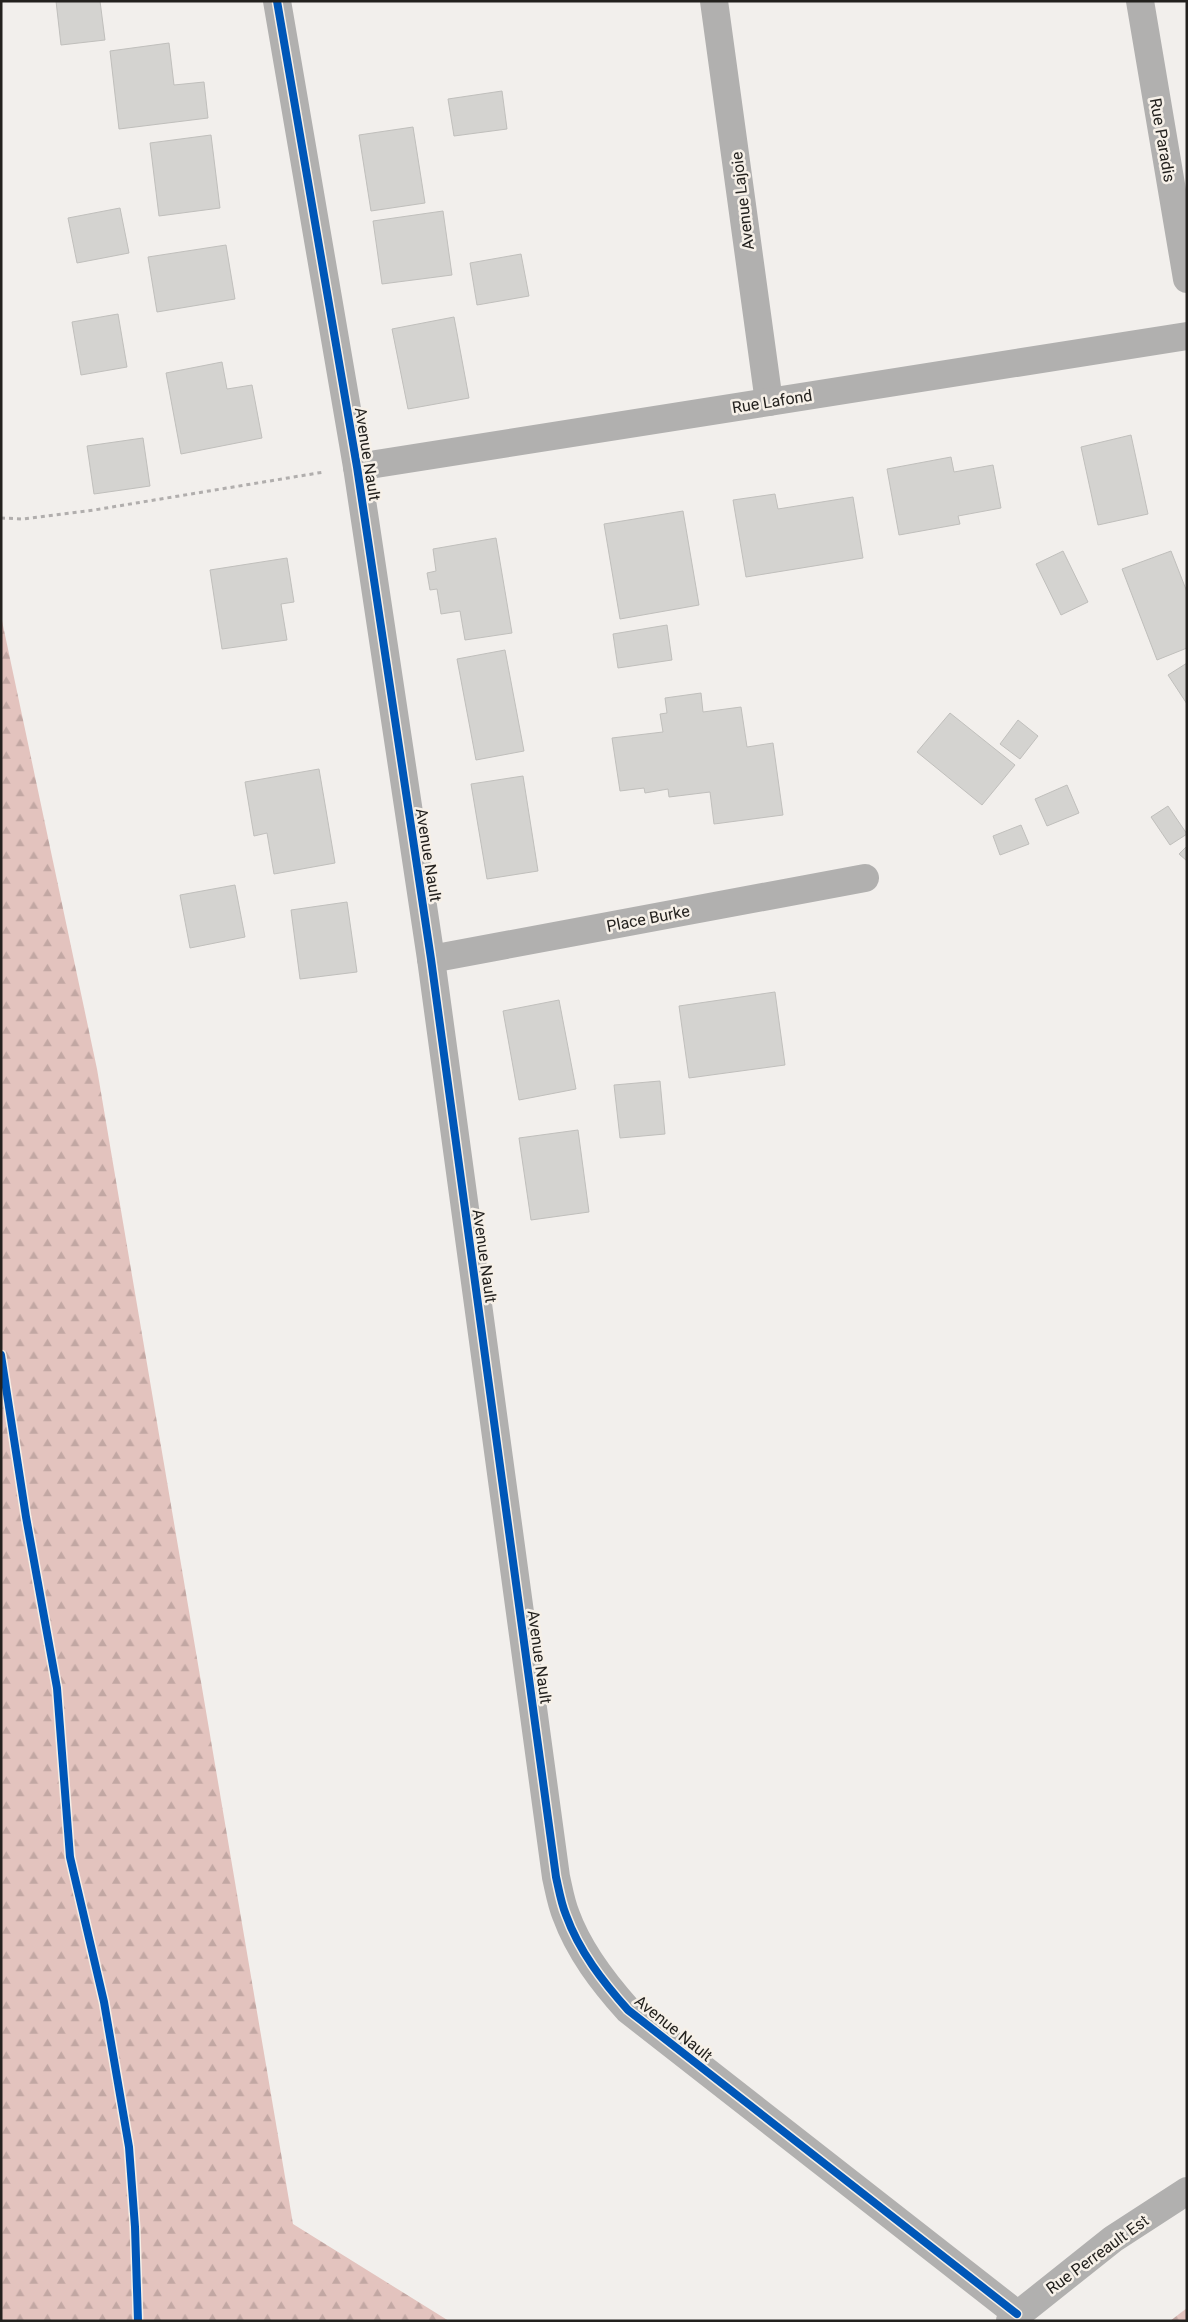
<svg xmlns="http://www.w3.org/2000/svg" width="1188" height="2322" font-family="Roboto,sans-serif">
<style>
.forest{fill:url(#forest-firs)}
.building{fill:#d4d3d0;stroke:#c0bfbc}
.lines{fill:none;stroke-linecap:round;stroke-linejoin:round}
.path{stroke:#b1aead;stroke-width:3;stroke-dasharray:4 4;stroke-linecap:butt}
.minor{stroke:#b1b0af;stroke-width:28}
.tertiary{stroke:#b1b0af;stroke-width:28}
.cycleway-casing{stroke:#f6f0e8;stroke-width:11}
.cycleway{stroke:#0057b8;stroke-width:8}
.labels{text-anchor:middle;stroke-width:5;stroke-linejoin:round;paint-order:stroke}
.street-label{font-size:16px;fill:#23211e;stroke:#f6f0e8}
</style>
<defs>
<pattern id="forest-firs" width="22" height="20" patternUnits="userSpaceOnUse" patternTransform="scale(1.25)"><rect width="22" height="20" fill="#e3c3be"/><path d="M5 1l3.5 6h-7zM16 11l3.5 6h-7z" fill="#c2a7a3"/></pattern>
</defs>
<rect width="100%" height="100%" fill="#f2efec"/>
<g class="forest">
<polygon points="1,616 97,1069 293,2224 449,2321 1,2321"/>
<polygon points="1187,2308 1187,2321 1170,2321"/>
</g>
<g class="building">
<polygon points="56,1 100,1 105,40 61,45"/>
<polygon points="169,43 174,85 204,82 208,118 119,129 110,51"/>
<polygon points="502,91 507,129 454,136 448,99"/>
<polygon points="413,127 425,203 371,211 359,135"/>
<polygon points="211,135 220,208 159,216 150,143"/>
<polygon points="120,208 129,253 77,263 68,218"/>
<polygon points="443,211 452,275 382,284 373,221"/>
<polygon points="226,245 235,299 157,312 148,257"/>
<polygon points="521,254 529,296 477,305 470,263"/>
<polygon points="118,314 127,367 81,375 72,322"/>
<polygon points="454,317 469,398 408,409 392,329"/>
<polygon points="222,362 227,389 252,385 262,438 181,454 166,373"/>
<polygon points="1131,435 1148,514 1098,525 1081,447"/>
<polygon points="143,438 150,486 94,494 87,446"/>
<polygon points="951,457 954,472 993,465 1001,508 958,516 960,524 899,535 887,469"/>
<polygon points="775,494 778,509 853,497 863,558 746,577 733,500"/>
<polygon points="683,511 699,605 620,619 604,524"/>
<polygon points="496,538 512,633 465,640 460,611 441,614 437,589 430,590 427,573 436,571 433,549"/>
<polygon points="1063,551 1088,602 1061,615 1036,564"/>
<polygon points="1171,551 1187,592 1187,648 1157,660 1122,569"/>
<polygon points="287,558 294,602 281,604 287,640 222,649 210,570"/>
<polygon points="667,625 672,660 618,668 613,634"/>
<polygon points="505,650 524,751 476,760 457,659"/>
<polygon points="1187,663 1187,704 1168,675"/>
<polygon points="701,693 703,712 741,707 747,747 773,743 783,815 714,824 710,792 669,797 668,789 645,793 644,788 620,791 612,738 663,732 660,714 667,713 665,698"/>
<polygon points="950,713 1015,765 982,805 917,752"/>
<polygon points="1018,720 1038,736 1020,759 1000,744"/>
<polygon points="319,769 335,863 274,874 267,833 254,836 245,782"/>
<polygon points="523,776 538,871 487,879 471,784"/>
<polygon points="1067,785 1079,813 1047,826 1035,799"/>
<polygon points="1168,806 1187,834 1170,845 1151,817"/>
<polygon points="1021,825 1029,844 1000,855 993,836"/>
<polygon points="1187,846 1187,861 1179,854"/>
<polygon points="235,885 245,937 190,948 180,895"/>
<polygon points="347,902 357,972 300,979 291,910"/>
<polygon points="775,992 785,1065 689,1078 679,1006"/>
<polygon points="559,1000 576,1089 519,1100 503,1011"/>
<polygon points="660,1081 665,1134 620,1138 614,1085"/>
<polygon points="578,1130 589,1212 531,1220 519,1138"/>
</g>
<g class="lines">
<polyline class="path" points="1,518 23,519 94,510 324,472"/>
<g class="minor">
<path d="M277,1L357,467L431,959L556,1877C559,1890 561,1903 566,1915C579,1951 603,1982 628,2010L1017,2314"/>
<polyline points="714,1 769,402"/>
<polyline points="1140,1 1187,279"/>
<polyline points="357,467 1187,336"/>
<polyline points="431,959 865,878"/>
</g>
<polyline class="tertiary" points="1010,2321 1113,2239 1187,2191"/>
<g class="cycleway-casing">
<g id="cycleway">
<path d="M277,1L357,467L431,959L556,1877C559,1890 561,1903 566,1915C579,1951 603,1982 628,2010L1017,2314"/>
<polyline points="1,1355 26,1517 57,1688 70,1857 104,2002 129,2147 135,2227 138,2321"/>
</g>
</g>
<use href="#cycleway" class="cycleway"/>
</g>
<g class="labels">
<g class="street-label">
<text transform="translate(1163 140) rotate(80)" y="6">Rue Paradis</text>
<text transform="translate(742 201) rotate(-97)" y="6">Avenue Lajoie</text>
<text transform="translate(772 401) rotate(-9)" y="6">Rue Lafond</text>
<text transform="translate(368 454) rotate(81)" y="6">Avenue Nault</text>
<text transform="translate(429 855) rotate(81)" y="6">Avenue Nault</text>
<text transform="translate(648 918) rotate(-11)" y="6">Place Burke</text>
<text transform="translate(485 1256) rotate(82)" y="6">Avenue Nault</text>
<text transform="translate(540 1657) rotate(82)" y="6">Avenue Nault</text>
<text transform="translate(674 2028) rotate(39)" y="6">Avenue Nault</text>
<text transform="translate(1097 2254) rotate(-36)" y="6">Rue Perreault Est</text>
</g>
</g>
<rect width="1188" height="2322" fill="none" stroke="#23211e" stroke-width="5"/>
</svg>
